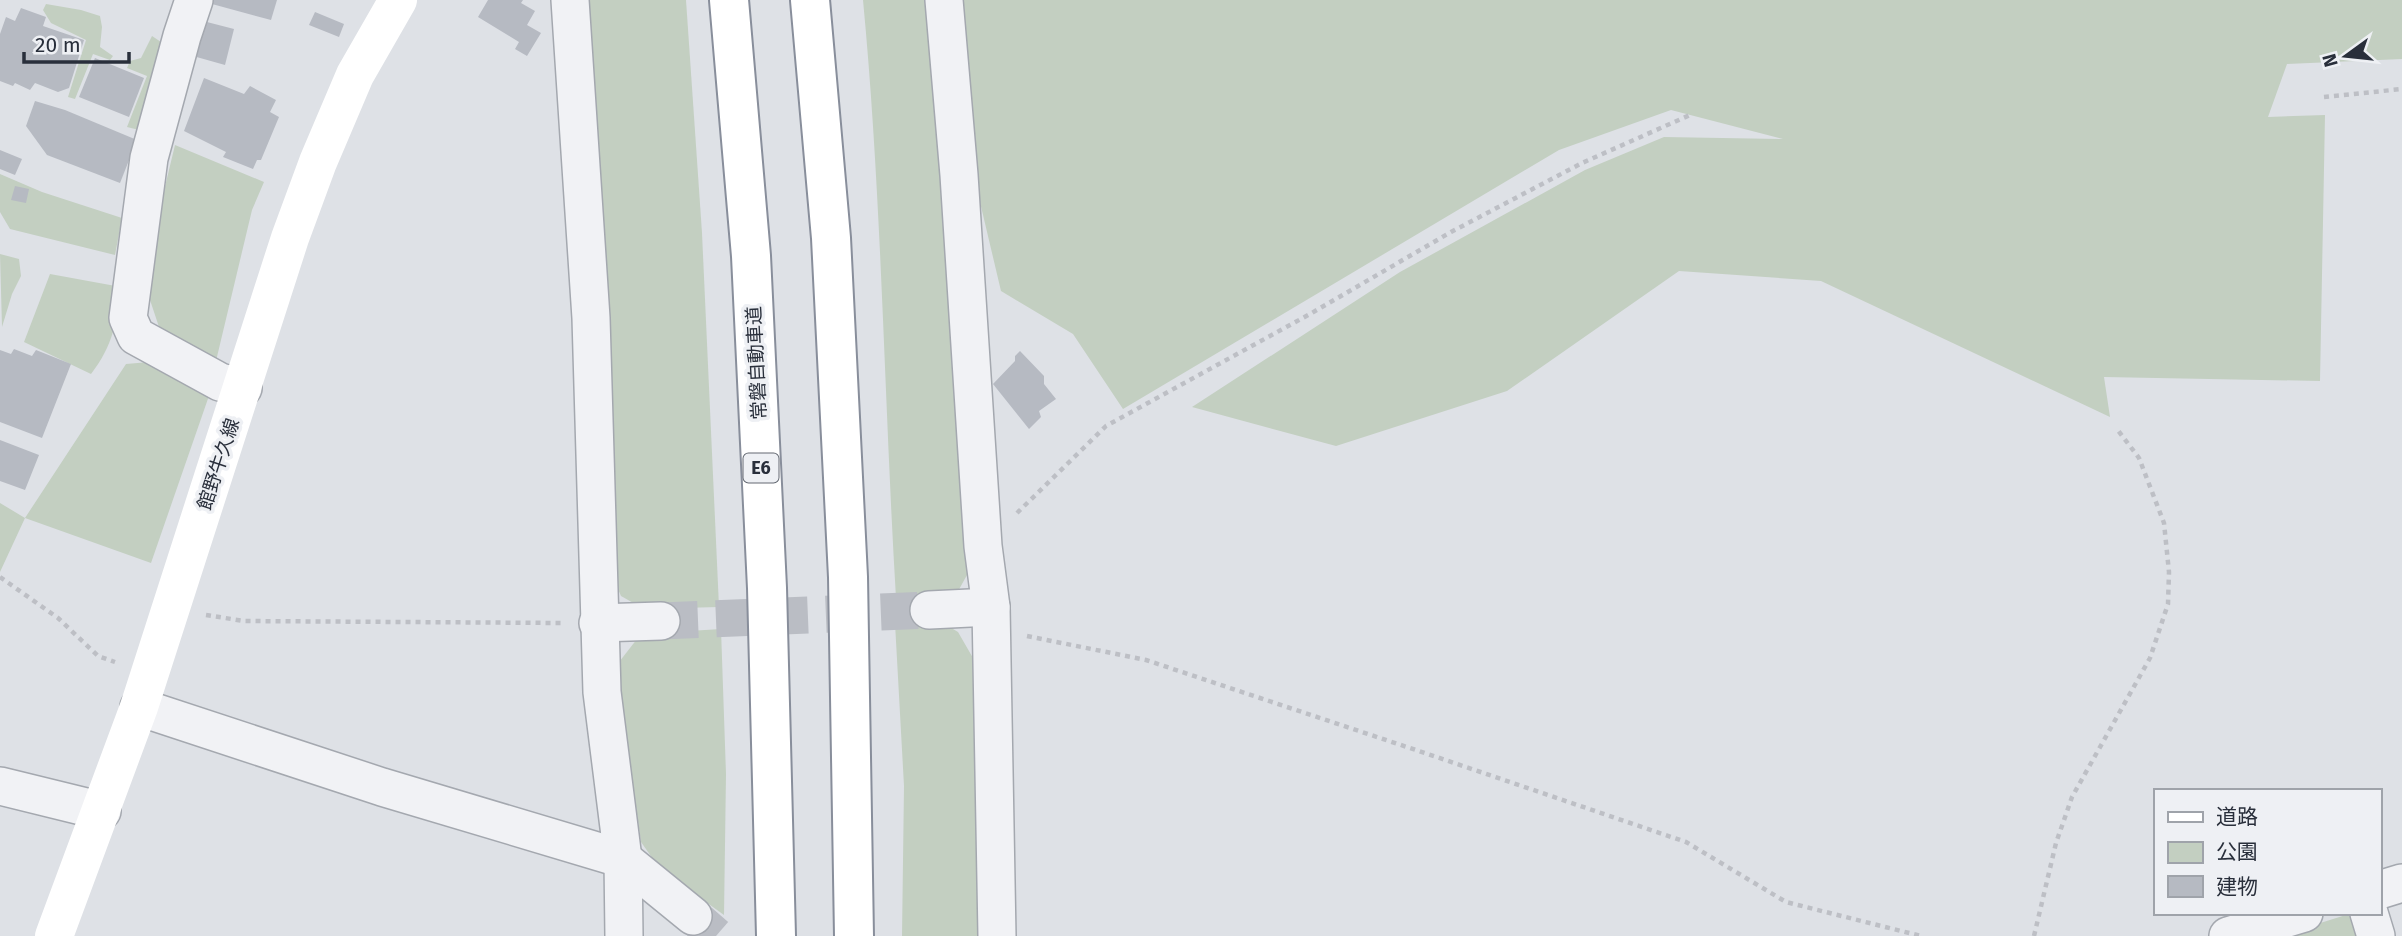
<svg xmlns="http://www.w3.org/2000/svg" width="2402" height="936" font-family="'Fira Sans','Noto Sans JP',sans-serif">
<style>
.green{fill:#c3cfc1}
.building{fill:#b6bac2}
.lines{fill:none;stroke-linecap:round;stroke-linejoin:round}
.street-tunnel{stroke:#babdc4;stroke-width:37;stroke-dasharray:37 18;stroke-linecap:butt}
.street-casing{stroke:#a4a8af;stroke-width:40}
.highway-casing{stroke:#888e9b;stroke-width:42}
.path{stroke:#bdbfc5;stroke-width:4.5;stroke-dasharray:5 5;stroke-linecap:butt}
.street{stroke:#f1f2f5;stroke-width:37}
.secondary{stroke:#fff;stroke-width:38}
.highway{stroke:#fff;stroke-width:38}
.labels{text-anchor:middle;stroke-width:7;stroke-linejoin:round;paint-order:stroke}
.shield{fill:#eef0f4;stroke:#646972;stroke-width:2}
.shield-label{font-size:18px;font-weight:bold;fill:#292f3b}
.street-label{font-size:19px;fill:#292f3b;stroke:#eef0f4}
</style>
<rect width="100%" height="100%" fill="#dee1e6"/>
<g class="green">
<polygon points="585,0 686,0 702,233 719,607 644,609 621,596 614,580"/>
<path d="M863,0H932L972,566L957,593L931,600L896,598C884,399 882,199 863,0Z"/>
<polygon points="960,0 2402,0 2402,59 2287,64 2268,117 2325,115 2320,381 2104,377 2110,417 1821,281 1679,271 1507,391 1336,446 1192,407 1400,272 1585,170 1664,137 1783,139 1671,110 1559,150 1123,409 1073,334 1001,291 975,181"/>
<polygon points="46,4 81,10 100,16 102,27 100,47 113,56 110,60 93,54 75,99 68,97 86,40 51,23 43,10"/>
<polygon points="152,36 164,44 143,131 127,127 147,76 127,68 130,61 141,58"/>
<polygon points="175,145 264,182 252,210 216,361 159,327 148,294 155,228"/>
<polygon points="0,174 42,192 122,218 115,255 10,229 0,212"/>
<polygon points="0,254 19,259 21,276 12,294 2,327"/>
<path d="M50,274L121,287C116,323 114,344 91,374L24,342Z"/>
<polygon points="149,362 211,390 151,563 25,518 0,572 0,503 25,518 126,364"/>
<polygon points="895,623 943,623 958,632 973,658 985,936 902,936 904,786"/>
<polygon points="721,629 726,774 724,915 660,869 641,842 616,666 637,639 657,633"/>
<polygon points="2349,914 2356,922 2360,936 2279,936"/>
</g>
<g class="building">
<polygon points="213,0 277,0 271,20 212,4"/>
<polygon points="488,0 523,0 521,3 535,11 527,25 541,33 527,56 515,49 519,42 478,17"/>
<polygon points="21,8 46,17 43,26 84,40 69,88 58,92 35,83 30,90 15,83 13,86 0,81 0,34 6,17 15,21"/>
<polygon points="315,12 344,24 339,37 309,25"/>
<polygon points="203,21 234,29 225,65 193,56"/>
<polygon points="95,58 144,78 129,117 79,97"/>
<polygon points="204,78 244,94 250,86 276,100 270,112 279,117 261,160 257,160 253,169 223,157 226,152 184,131"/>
<polygon points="35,101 65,110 137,140 120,183 47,155 26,126"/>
<polygon points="0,150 22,159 15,175 0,169"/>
<polygon points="15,186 29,189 26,203 11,200"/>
<polygon points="14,349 32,356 36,350 71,364 42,438 0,422 0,350 11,354"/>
<polygon points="1020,351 1044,376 1044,384 1056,399 1039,411 1041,417 1029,429 993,384 1015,361 1015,356"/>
<polygon points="0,440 39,455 25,490 0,481"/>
</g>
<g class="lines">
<g class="street-tunnel">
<polyline points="661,621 929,610"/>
<polyline points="693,916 716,936"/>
</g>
<g class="street-casing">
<g id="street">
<polyline points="194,0 182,36 149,158 128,318 136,336 220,382 243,388"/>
<polyline points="570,0 591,318 602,692 623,859 624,936"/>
<polyline points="944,0 959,175 983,546 991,607 997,936"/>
<polyline points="929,610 991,607"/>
<polyline points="598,623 661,621"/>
<polyline points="139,707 382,787 623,859 693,916"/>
<polyline points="0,786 102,811"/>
<polyline points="2379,890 2402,883"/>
<polyline points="2369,913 2376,936"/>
<polyline points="2228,936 2304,913"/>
</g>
</g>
<g class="highway-casing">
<g id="highway">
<polyline points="729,0 751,256 767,588 776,936"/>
<polyline points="810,0 831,238 848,577 854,936"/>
</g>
</g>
<g class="path">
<polyline points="2324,97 2402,89"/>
<polyline points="1017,513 1106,426 1310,314 1451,232 1582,163 1690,115"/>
<polyline points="0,577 58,618 98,656 115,662"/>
<polyline points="206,615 244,621 565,623"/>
<polyline points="1027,636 1146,660 1416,750 1686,842 1786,902 1921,936"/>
<polyline points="2034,936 2056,843 2072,797 2150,658 2168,604 2169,572 2164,523 2139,458 2117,429"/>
</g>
<use href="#street" class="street"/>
<polyline class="secondary" points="54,936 139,707 290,238 318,162 355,75 398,0"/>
<use href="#highway" class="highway"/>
</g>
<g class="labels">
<rect class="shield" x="743.5" y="453.5" width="35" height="29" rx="5"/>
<g class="shield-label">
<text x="761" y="474">E6</text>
</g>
<g class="street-label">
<text transform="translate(756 363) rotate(-93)" y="7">常磐自動車道</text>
<text transform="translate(218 464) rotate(-72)" y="7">館野牛久線</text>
</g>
</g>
<rect x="2154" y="789" width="228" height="126" fill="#eef0f4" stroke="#9fa3aa" stroke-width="2"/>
<rect x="2168" y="812" width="35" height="10" fill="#ffffff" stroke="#9fa3aa" stroke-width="2"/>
<text x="2216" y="824" font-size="21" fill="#292f3b">道路</text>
<rect x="2168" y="842" width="35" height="21" fill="#c3cfc1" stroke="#9fa3aa" stroke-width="2"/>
<text x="2216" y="859" font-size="21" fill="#292f3b">公園</text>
<rect x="2168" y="876" width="35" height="21" fill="#b6bac2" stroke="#9fa3aa" stroke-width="2"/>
<text x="2216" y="894" font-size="21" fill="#292f3b">建物</text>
<g transform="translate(2346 56) rotate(255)" stroke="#eef0f4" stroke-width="5" paint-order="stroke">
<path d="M0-5L12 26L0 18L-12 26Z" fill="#292f3b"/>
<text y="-10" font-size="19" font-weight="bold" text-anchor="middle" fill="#292f3b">N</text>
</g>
<path d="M24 52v10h105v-10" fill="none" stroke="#292f3b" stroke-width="3.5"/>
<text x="35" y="52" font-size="21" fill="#292f3b" stroke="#eef0f4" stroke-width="5" paint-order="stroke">20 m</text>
</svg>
